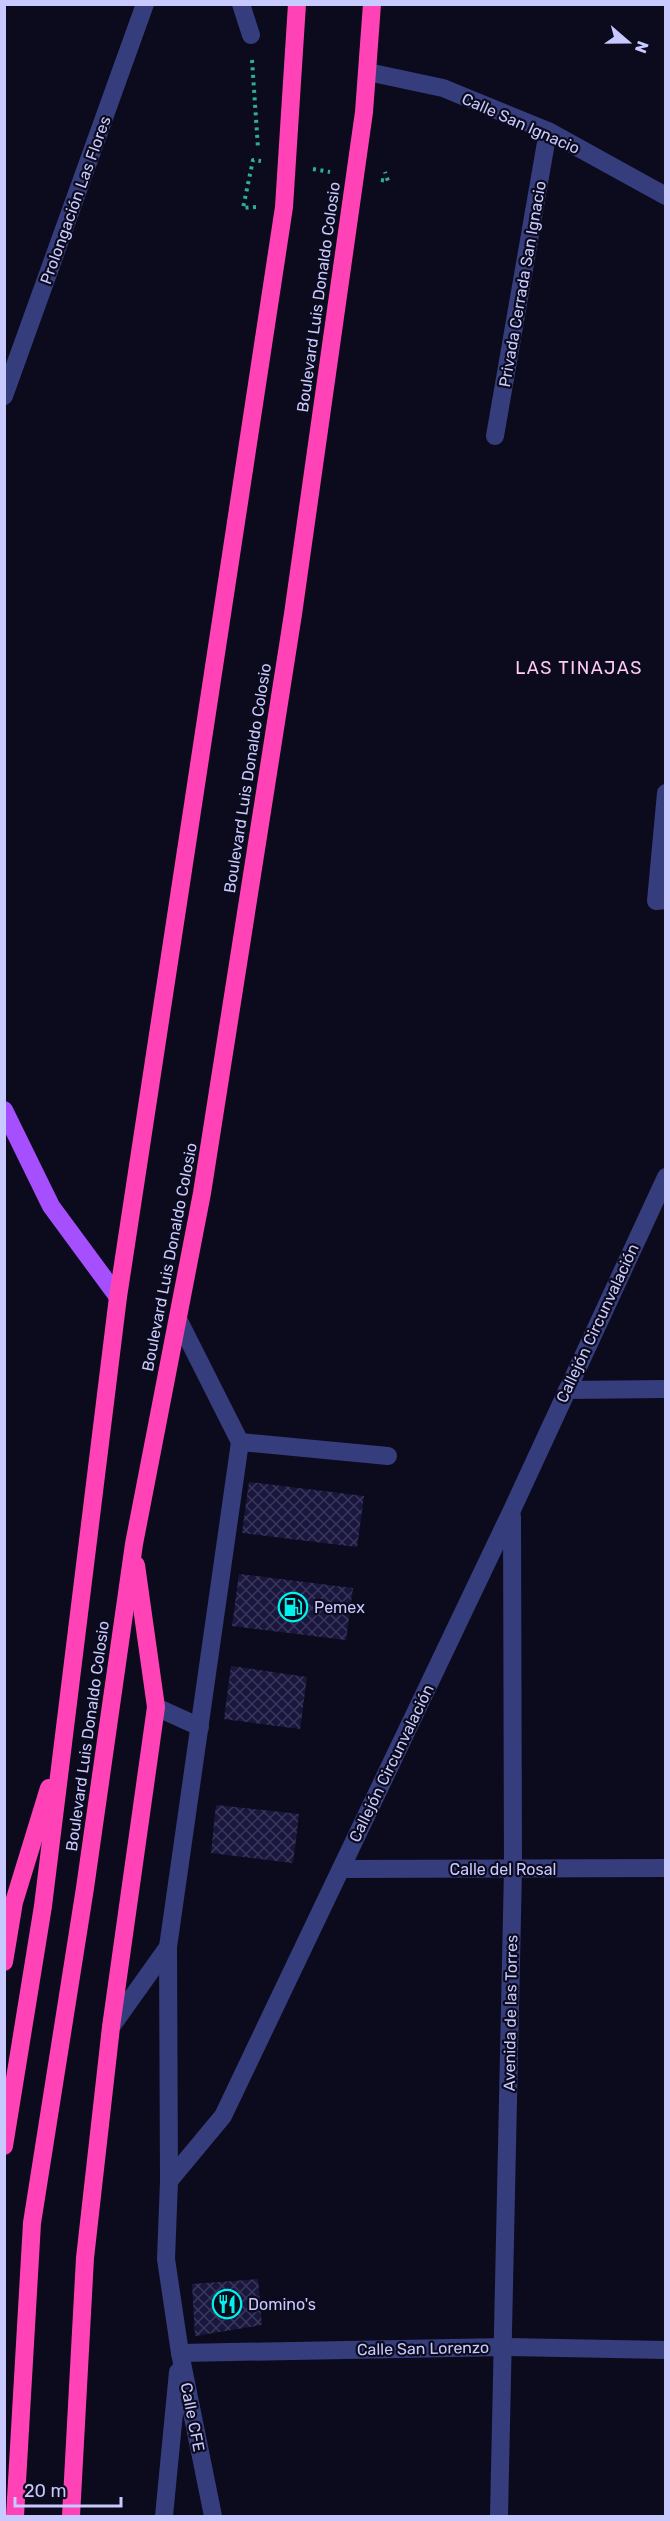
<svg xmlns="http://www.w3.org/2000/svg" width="670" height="2521" font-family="Rubik,sans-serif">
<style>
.building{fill:url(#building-cross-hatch)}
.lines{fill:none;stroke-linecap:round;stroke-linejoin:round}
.path{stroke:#2caf96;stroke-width:4;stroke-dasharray:3 4.5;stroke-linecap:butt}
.minor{stroke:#363d7d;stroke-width:18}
.major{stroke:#a64fff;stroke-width:18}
.highway{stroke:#ff43b6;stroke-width:18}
.labels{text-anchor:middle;stroke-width:4.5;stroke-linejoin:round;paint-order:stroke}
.street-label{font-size:16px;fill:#c8c9ff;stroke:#0c0b1d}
.poi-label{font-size:16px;fill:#c8c9ff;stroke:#0c0b1d;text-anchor:start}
.neighbourhood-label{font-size:18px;letter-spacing:1.5px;fill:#ffcaf3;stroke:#0c0b1d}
</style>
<defs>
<pattern id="building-cross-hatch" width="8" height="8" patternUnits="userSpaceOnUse" patternTransform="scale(1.5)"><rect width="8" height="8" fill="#1a173e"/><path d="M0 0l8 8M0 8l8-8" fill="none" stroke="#3a375b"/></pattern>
</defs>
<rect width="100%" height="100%" fill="#0c0b1d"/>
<g class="building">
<polygon points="249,1482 364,1496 357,1547 242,1533"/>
<polygon points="239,1574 353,1588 346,1640 232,1626"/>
<polygon points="231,1666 307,1677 300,1729 224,1719"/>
<polygon points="216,1805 299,1814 293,1863 211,1853"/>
<polygon points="258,2279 262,2325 195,2336 192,2284"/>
</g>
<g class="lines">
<g class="path">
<polyline points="252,60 258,148"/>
<polyline points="313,169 330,172"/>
<polyline points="381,180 388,181 385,172"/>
<polyline points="256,207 243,208 253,160 261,161"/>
</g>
<g class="minor">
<polyline points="241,4 251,35"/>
<polyline points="368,72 443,88 548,131 666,196"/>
<polyline points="4,396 145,4"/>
<polyline points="495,436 548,131"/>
<polyline points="666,793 656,901 666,900"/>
<polyline points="567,1390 666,1389"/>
<polyline points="240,1442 388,1456"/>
<polyline points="156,1707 200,1727"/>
<polyline points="341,1869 666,1868"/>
<polyline points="111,2027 168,1947"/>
<polyline points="169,2181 168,1947 240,1442 178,1319"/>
<polyline points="180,2353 504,2347 666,2350"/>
<polyline points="164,2516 178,2372"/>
<polyline points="213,2516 180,2353 166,2259 169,2181 223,2116 512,1510 666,1177"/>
<polyline points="499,2516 513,1869 512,1516"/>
</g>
<polyline class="major" points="4,1110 51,1206 118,1297"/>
<g class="highway">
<polyline points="4,1962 14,1902 49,1788"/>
<polyline points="4,2146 43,1906 118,1297 284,207 297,4"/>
<polyline points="15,2516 32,2223 85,1888 134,1544 202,1193 293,614 364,112 372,4"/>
<polyline points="71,2516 85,2258 111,2027 156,1707 136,1565"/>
</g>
</g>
<defs>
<g id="fuel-ring" transform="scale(1.5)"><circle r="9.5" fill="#0c0b1d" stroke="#00f3eb" stroke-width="1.5"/><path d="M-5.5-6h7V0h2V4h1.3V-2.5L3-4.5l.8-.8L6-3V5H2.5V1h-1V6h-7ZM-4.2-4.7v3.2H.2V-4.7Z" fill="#00f3eb"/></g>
<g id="restaurant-ring" transform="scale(1.5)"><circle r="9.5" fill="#0c0b1d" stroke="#00f3eb" stroke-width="1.5"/><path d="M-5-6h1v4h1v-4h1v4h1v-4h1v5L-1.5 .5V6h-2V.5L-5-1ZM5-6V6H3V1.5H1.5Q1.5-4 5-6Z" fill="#00f3eb"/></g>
</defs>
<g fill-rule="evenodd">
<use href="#fuel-ring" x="293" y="1607"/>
<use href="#restaurant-ring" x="227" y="2304"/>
</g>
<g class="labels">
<g class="street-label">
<text transform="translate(521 123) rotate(24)" y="6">Calle San Ignacio</text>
<text transform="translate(75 200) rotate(-70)" y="6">Prolongación Las Flores</text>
<text transform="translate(522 284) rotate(-80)" y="6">Privada Cerrada San Ignacio</text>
<text transform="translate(318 297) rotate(-82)" y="6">Boulevard Luis Donaldo Colosio</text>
<text transform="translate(247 778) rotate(-81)" y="6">Boulevard Luis Donaldo Colosio</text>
<text transform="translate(169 1257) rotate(-79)" y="6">Boulevard Luis Donaldo Colosio</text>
<text transform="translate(597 1323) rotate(-65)" y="6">Callejón Circunvalación</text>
<text transform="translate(87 1736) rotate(-82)" y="6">Boulevard Luis Donaldo Colosio</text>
<text transform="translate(391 1763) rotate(-64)" y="6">Callejón Circunvalación</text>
<text x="503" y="1875">Calle del Rosal</text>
<text transform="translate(510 2013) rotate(-89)" y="6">Avenida de las Torres</text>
<text transform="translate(423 2348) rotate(-1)" y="6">Calle San Lorenzo</text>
<text transform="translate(193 2417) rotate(79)" y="6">Calle CFE</text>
</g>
<g class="poi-label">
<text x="314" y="1613">Pemex</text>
<text x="248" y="2310">Domino's</text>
</g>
<g class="neighbourhood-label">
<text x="579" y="674">LAS TINAJAS</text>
</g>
</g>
<rect width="670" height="2521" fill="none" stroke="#c8c9ff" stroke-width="12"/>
<g transform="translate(628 42) rotate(110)" stroke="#0c0b1d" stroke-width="4.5" paint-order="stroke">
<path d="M0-4.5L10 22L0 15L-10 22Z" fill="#c8c9ff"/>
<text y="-9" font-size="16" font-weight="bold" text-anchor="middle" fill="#c8c9ff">N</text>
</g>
<path d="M15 2497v9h106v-9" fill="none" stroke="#c8c9ff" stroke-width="3"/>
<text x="24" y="2497" font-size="18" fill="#c8c9ff" stroke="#0c0b1d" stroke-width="4.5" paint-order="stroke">20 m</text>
</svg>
